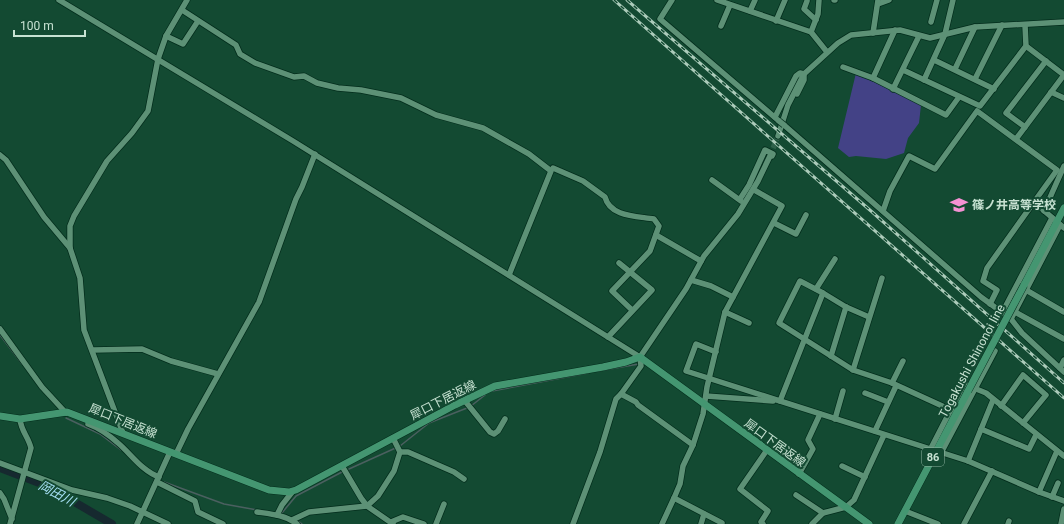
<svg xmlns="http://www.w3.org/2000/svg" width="1064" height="524" font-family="Roboto,'Noto Sans JP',sans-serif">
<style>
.green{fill:#434286}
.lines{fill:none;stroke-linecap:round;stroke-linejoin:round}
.stream{stroke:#4b6060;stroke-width:1.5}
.river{stroke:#16292f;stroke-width:8}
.minor-tunnel{stroke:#2e614a;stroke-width:5.5;stroke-dasharray:5.5 3;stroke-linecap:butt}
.minor-casing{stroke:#032d1c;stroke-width:7}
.major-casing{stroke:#032d1c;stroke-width:8}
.minor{stroke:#5d9176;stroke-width:5.5}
.major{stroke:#449671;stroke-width:7}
.rail-casing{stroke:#accbba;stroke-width:3}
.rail{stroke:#134a32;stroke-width:1.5;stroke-dasharray:4.5;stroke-linecap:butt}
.minor-bridge-casing{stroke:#032d1c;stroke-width:7;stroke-linecap:butt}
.major-bridge-casing{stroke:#032d1c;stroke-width:8;stroke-linecap:butt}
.minor-bridge{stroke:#5d9176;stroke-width:5.5}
.major-bridge{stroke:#449671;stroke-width:7}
.labels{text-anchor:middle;stroke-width:4;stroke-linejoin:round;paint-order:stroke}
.shield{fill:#134a32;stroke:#91b4a2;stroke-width:1}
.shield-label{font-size:11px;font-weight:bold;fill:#c7e2d2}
.poi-label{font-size:12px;font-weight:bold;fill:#c7e2d2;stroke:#134a32;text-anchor:start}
.street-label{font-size:12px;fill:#c7e2d2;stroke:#134a32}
.water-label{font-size:13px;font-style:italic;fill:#a5dff3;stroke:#134a32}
</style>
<rect width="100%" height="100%" fill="#134a32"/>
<polygon class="green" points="856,73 921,105 919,123 908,138 904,153 886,159 856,156 849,157 838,148"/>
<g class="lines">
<g class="stream">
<polyline points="0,335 22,364"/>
<polyline points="598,371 639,364"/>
<polyline points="492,391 588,373"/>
<polyline points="471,406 485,395"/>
<polyline points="66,418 100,434 121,450"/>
<polyline points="349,469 400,446 429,423 467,408"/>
<polyline points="164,482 224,504 257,510"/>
<polyline points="281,514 296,496 342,472"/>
<polyline points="297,520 302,524"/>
</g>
<polyline class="river" points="0,468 47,486 112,524"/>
<polyline class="minor-tunnel" points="770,156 778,136"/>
<g class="minor-casing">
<g id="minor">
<polyline points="59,0 293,141 640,357"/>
<polyline points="672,0 660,19 779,121"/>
<polyline points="717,0 811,32 827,52"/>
<polyline points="834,0 835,0"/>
<polyline points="807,1 804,9 816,20"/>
<polyline points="878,4 889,0"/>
<polyline points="182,10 236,45 240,54 255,63 294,77 304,76 317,83 338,88 361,90 401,98 436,115 483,128 529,154 551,171 509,275"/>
<polyline points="750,11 755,0"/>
<polyline points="776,21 785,0"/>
<polyline points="931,22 937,0"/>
<polyline points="1025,25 1026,46 1064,75"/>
<polyline points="721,26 730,5"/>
<polyline points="811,32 818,14 819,0"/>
<polyline points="873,33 878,0"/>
<polyline points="166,36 183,44 198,21"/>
<polyline points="934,60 994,89"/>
<polyline points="843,67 873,78 946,115 959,97"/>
<polyline points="955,69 975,27"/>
<polyline points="903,70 980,106 1026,46"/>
<polyline points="873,78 895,30"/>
<polyline points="975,79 1002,25"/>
<polyline points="924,80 945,34 953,0"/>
<polyline points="893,89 919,36"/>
<polyline points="1051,92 1064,98"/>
<polyline points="775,117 796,76 800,73 804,74 804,80 797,94"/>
<polyline points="784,125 981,297 1011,319 1022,333 1064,372"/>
<polyline points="1025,127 1006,113 1046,61"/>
<polyline points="778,136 788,105 804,74 838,43 851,35 900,30 930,38 975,27 1064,22"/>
<polyline points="1016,139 1064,75"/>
<polyline points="0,155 6,160 44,217 70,248"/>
<path d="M553,168L583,181L605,197C610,217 637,216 654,219L659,226L650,251L612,291L632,310"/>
<polyline points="712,180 741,201"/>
<polyline points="740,199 749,185 765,150 773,154 772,156"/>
<polyline points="883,211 890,191 909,156 935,169 977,111 1057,170 1034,202 1064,228"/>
<polyline points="1044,211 1064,166"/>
<polyline points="774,223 796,234 806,215"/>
<polyline points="656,235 701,261"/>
<polyline points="691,280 711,286 733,297"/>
<polyline points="816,289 835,259"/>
<polyline points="1026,290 1064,312"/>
<polyline points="823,293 846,307 869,317"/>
<polyline points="990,304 997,290 983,281 987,268 1034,202"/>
<polyline points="725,312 749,323"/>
<polyline points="1015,312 1064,339"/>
<polyline points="1002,313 1052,218"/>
<polyline points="1011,319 1060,225"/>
<polyline points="0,329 42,387 66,413"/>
<polyline points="608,337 652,290 619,263"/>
<polyline points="93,350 142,349 171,361 218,374"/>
<polyline points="716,352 696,344 686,371 968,461 1039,492 1064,501"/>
<polyline points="831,356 846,307"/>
<polyline points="1060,368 1064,360"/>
<polyline points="853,370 882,278"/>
<polyline points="892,383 903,361"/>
<polyline points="865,393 888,402"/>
<polyline points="621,394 636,402 638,405 693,445"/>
<polyline points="706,396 773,401"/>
<polyline points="465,401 490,432 494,434 498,431 505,419"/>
<polyline points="780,401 823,293 800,281 779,323 853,370 892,383 951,410"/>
<polyline points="1001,406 1023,375 1046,395 1023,423"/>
<polyline points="835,419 843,391"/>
<path d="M88,424C99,428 109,435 118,443C131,454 142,471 159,477"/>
<polyline points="981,429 1029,449 1036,435"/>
<polyline points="875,431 896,386"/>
<polyline points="123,433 84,330 80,278 70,248 70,226 74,216 107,161 132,133 148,111 158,59 166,36 187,0"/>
<polyline points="930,450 964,384 986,393 1064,456"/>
<polyline points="400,452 408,452 454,472 464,479"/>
<polyline points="941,453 995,351"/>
<polyline points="176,454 188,429 259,302 296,199 302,187 315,154"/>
<polyline points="968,461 993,400"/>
<polyline points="0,463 72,490 107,498 130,506 168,524"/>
<polyline points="342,466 361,498 367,506 393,524"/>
<polyline points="842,466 865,477"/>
<polyline points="799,474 813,449 808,440 820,414"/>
<polyline points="157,482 195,501 198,512 223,524"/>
<polyline points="1039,492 1057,451"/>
<polyline points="0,493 4,499 12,519"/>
<polyline points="796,495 823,513"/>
<polyline points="1052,497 1058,483"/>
<polyline points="905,511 938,524"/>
<path d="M257,512C271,514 285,515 297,524"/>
<polyline points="277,515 282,505 293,491"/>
<polyline points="292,520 309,512 367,506 378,496 394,471 400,452 393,438"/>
<polyline points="391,522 403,517 424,524"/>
<polyline points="722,523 674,498 680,484 683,466 693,445 703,414 707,387 725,312 782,206 756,191"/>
<path d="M10,524L31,448C28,436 21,431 20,419"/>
<polyline points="137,524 170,452"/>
<polyline points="436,524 444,504"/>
<polyline points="573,524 600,452 616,399 621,394 641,366 640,357 686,289 704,256 738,214 758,181 770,156"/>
<polyline points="662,524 674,498"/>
<polyline points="701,524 704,514"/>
<polyline points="763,524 761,522 768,511 740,489 767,450"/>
<polyline points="812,524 823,513 846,507 854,500 884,435"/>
<polyline points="964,524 992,471"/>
<polyline points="1008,524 1009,521"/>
<polyline points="1061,524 1064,509"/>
</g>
</g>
<g class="major-casing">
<g id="major">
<polyline points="1024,285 1064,208"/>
<polyline points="0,416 20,419 67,412 269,490 289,492 296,490 455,405 495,386 603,367 626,362 640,357 869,524"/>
<polyline points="898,524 968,391"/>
</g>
</g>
<use href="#minor" class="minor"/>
<use href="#major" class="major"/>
<g class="rail-casing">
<g id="rail">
<polyline points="614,0 1064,398"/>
<polyline points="627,0 871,211 1064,383"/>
</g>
</g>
<use href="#rail" class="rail"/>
<g class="minor-bridge-casing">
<polyline id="minor-bridge" points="779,121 784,125"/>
</g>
<g class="major-bridge-casing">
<polyline id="major-bridge" points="968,391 1024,285"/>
</g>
<use href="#minor-bridge" class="minor-bridge"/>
<use href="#major-bridge" class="major-bridge"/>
</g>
<defs>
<g id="school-bare" transform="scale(1.38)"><path d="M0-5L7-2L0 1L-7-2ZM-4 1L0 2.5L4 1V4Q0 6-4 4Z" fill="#f491d3" stroke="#134a32" stroke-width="2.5" paint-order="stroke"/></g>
</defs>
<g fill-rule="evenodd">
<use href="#school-bare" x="959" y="205"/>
</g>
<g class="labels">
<rect class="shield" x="922" y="448" width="22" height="18" rx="3"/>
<g class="shield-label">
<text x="933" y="461">86</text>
</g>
<g class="poi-label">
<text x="972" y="209">篠ノ井高等学校</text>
</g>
<g class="street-label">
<text transform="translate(972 361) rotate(-62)" y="4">Togakushi Shinonoi line</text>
<text transform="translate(443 400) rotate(-27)" y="4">犀口下居返線</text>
<text transform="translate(123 421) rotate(22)" y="4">犀口下居返線</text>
<text transform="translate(775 443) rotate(36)" y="4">犀口下居返線</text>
</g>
<g class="water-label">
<text transform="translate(57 493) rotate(28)" y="5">岡田川</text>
</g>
</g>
<path d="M14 30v6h71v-6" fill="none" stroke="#c7e2d2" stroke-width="2"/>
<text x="20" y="30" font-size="12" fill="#c7e2d2" stroke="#134a32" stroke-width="3" paint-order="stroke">100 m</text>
</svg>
